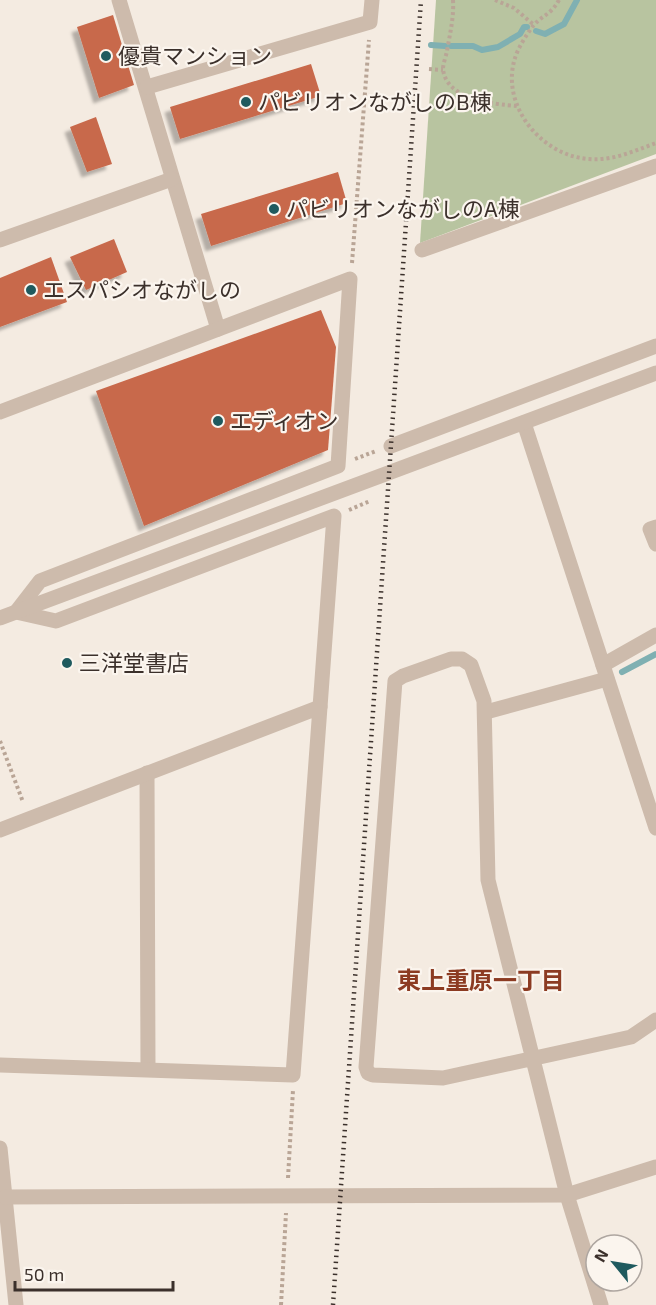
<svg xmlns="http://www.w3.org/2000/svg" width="656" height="1305" font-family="'Exo 2','Noto Sans JP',sans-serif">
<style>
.green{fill:#b8c4a0}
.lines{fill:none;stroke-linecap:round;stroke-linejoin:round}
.stream{stroke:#7fb0b2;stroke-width:6}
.building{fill:#c8694b;filter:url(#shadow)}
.path{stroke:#b9a596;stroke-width:4;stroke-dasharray:3 3;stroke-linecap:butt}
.minor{stroke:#cdbbac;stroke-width:15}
.tertiary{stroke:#cdbbac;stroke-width:15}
.rail{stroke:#3b302b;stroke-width:4.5;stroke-dasharray:1.5 4.5;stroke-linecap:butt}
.poi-dot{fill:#1f5a5e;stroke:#fbf5ee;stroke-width:2}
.labels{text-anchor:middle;stroke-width:4.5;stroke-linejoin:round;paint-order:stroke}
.poi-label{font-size:22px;fill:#3b302b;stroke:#fbf5ee;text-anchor:start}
.neighbourhood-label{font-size:24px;font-weight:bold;fill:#8c3b22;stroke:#fbf5ee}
</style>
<defs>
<filter id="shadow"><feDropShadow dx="-5.5" dy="5.5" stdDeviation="1.5" flood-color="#0004"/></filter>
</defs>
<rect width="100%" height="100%" fill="#f4ebe1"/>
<polygon class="green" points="436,0 656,0 656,154 420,243"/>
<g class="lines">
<g class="stream">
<polyline points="536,31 545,34 564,24 577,0"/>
<polyline points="431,45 445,46"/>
<polyline points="451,46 473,46 482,50 498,47 520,34 524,27 527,27"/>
<polyline points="622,672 656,654"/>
</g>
</g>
<g class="building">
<polygon points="113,15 134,85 99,98 77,27"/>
<polygon points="311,64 321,96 180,139 170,107"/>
<polygon points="96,117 112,164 87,172 70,127"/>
<polygon points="338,172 347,203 211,246 201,214"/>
<polygon points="114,239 127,272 86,290 70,257"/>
<polygon points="51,257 67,302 0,327 0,278"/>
<polygon points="321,310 336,347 328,450 144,526 96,391"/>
</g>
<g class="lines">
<g class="path">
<path d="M453,0C454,18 450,33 447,51C446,56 443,64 443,69C446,100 494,104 517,106"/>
<polyline points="495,0 514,8 534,25"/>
<path d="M559,0C550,16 542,15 533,26C527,34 518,48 515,58C500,105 541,156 589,159C613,161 634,151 656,143"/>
<polyline points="429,69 443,70"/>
<polyline points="352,263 369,40"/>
<polyline points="355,459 376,451"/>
<polyline points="349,510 370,501"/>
<polyline points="0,741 23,802"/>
<polyline points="288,1178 293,1090"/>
<polyline points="281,1305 286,1213"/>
</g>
<g class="minor">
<polyline points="119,0 218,329"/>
<polyline points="147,87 370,22 372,0"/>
<polyline points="0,240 172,179"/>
<polyline points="422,250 656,166"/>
<polyline points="0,412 350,279 338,466 40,581 16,612 56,621 334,516 320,707"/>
<polyline points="391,446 656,346"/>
<polyline points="656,527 650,529 656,544"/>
<polyline points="603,665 656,635"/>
<polyline points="486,712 607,679"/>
<polyline points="147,773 148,1069"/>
<polyline points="0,830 320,707 293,1075 0,1065"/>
<polyline points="0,1148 16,1305"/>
<polyline points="601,1305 567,1195 488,880 484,701 471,665 462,659 451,659 403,676 395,681 366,1067 368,1073 373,1075 443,1078 631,1037 656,1020"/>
</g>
<g class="tertiary">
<polyline points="524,423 656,828"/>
<polyline points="0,618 656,373"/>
<polyline points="5,1197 567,1195 656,1167"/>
</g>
<polyline class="rail" points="333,1305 421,0"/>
</g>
<g class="poi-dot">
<circle cx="106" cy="56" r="6"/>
<circle cx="246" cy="102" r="6"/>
<circle cx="274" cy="209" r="6"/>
<circle cx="31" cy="290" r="6"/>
<circle cx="218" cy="421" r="6"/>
<circle cx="67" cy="663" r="6"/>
</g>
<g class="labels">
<g class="poi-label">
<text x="118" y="64">優貴マンション</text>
<text x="258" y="110">パビリオンながしのB棟</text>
<text x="286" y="217">パビリオンながしのA棟</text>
<text x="43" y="298">エスパシオながしの</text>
<text x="230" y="429">エディオン</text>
<text x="79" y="671">三洋堂書店</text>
</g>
<g class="neighbourhood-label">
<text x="481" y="989">東上重原一丁目</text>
</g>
</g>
<g transform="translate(614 1263) rotate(300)"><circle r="28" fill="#fbf5ee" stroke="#aea6a0" stroke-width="1.5"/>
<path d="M0-4.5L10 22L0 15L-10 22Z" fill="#1f5a5e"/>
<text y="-9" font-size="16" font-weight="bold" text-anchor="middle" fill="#3b302b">N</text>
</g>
<path d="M15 1281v9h158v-9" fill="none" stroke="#3b302b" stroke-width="3"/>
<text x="24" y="1281" font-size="18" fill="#3b302b" stroke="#fbf5ee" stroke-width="4.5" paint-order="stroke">50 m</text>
</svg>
